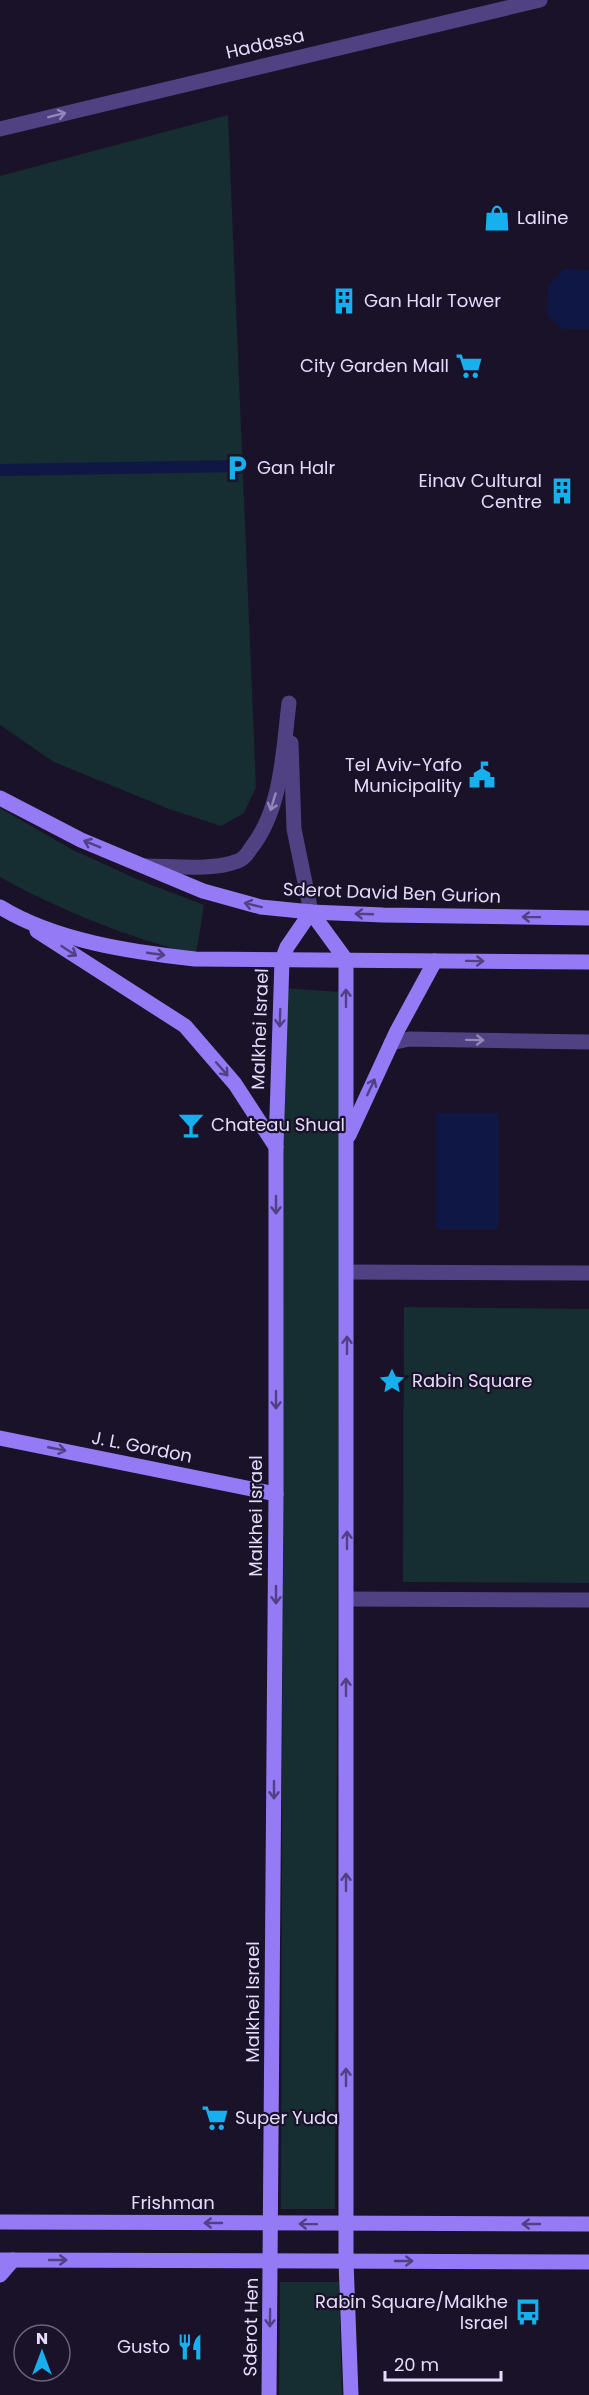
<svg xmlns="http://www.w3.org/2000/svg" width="589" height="2395" font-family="Poppins,sans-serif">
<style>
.green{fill:#162d31}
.water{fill:#0f1844}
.pier{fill:#1a1228}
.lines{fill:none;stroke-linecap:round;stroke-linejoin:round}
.stream{stroke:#0f1844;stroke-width:12}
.lane{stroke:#504183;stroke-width:15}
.street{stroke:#504183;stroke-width:15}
.secondary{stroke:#947af5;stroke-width:15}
.oneway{stroke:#9387b9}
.oneway2{stroke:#514184}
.labels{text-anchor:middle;stroke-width:4.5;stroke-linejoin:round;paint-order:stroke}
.street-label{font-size:18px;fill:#e5dcfc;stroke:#1a1228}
.poi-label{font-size:18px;fill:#e5dcfc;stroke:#1a1228;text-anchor:start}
</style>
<rect width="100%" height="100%" fill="#1a1228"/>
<g class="green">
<polygon points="228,115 256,787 244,813 221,826 169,809 54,762 0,725 0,176"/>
<path d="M0,808L73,850L139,880L204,905L196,955C128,937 61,911 0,877Z"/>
<polygon points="284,988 340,992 335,2209 281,2209"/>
<polygon points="404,1307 589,1309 589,1583 403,1582"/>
<polygon points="280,2282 339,2282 342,2395 279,2395"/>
</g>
<g class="water">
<polygon points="564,269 589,270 589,329 562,329 547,315 548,285"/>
<polygon points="436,1113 589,1113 498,1209 498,1229 436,1229"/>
</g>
<polygon class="pier" points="498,1110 589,1110 589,1211 501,1211 501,1229 498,1232"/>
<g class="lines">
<polyline class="stream" points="0,470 239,466"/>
<g class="lane">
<polyline points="291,743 294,829 311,912"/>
<path d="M146,866C173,866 213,871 238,861C243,859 248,853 251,848C282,809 283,751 289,703"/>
<polyline points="391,1043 409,1039 589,1042"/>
</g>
<g class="street">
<polyline points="0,129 540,0"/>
<polyline points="347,1272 589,1273"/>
<polyline points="347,1599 589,1600"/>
</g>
<g class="secondary">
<polyline points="0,798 81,840 203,891 261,907 311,912 383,915 589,918"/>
<path d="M0,907C55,941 132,952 195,959L589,962"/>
<polyline points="311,912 346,960 346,2261 351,2395"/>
<polyline points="37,931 185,1026 235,1084 276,1147"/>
<polyline points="349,1135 397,1031 435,961"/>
<polyline points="0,1438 276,1494"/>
<polyline points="0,2222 589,2224"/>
<polyline points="0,2260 589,2262"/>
<polyline points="0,2275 13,2260"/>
<polyline points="269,2395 276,1494 276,1147 282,960 287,947 311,912"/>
</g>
</g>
<defs><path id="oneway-shaft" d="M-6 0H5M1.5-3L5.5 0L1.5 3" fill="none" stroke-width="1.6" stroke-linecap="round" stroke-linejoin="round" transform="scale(1.5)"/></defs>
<g class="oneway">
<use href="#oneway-shaft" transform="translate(57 115) rotate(-14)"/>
<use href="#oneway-shaft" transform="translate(273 802) rotate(107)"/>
<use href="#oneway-shaft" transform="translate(475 1040) rotate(1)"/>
</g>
<g class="oneway2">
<use href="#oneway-shaft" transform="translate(92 844) rotate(-158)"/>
<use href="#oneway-shaft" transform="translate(253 905) rotate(-166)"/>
<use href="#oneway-shaft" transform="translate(364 914) rotate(-178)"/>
<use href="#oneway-shaft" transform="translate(531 917) rotate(-179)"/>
<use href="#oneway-shaft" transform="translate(69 951) rotate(33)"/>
<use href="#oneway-shaft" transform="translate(156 954) rotate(8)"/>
<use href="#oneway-shaft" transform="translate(475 961) rotate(1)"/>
<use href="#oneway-shaft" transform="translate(346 998) rotate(-90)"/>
<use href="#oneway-shaft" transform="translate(280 1018) rotate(92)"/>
<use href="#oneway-shaft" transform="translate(222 1069) rotate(49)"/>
<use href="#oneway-shaft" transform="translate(371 1087) rotate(-65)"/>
<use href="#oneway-shaft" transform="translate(276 1205) rotate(90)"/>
<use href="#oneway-shaft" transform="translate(347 1345) rotate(-90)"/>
<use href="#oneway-shaft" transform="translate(276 1400) rotate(90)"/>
<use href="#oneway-shaft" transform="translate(57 1449) rotate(11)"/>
<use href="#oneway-shaft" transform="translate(347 1540) rotate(-90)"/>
<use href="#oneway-shaft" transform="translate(276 1595) rotate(90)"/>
<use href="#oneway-shaft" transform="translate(346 1687) rotate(-90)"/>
<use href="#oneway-shaft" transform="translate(274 1790) rotate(90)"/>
<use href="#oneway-shaft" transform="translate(346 1882) rotate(-90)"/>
<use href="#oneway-shaft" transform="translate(346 2077) rotate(-90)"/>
<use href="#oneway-shaft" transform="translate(213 2223) rotate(-180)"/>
<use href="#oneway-shaft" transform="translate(308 2224) rotate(-179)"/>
<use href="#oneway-shaft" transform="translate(531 2224) rotate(-180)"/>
<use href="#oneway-shaft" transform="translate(58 2260)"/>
<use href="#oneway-shaft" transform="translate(404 2261)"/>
<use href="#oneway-shaft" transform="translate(270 2318) rotate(91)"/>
</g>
<defs>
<g id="shop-bare" transform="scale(2.07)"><path d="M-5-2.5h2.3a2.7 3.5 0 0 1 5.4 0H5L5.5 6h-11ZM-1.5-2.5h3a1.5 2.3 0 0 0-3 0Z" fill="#16b0ee" stroke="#1a1228" stroke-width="2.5" paint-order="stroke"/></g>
<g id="building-bare" transform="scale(2.07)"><path d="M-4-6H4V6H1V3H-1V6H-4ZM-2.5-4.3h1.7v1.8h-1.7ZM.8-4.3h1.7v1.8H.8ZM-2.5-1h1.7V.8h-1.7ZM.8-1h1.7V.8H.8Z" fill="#16b0ee" stroke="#1a1228" stroke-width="2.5" paint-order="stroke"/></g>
<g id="supermarket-bare" transform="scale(2.07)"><path d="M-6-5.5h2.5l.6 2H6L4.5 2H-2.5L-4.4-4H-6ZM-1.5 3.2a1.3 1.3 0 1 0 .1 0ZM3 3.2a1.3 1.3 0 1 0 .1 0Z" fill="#16b0ee" stroke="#1a1228" stroke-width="2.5" paint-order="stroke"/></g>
<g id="parking-bare" transform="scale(2.07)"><path d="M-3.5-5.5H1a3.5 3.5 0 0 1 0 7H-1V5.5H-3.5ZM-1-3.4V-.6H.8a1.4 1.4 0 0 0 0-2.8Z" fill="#16b0ee" stroke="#1a1228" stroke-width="2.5" paint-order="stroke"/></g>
<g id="civic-bare" transform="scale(2.07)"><path d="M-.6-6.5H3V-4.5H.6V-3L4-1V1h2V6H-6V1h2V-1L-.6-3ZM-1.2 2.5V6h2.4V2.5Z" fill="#16b0ee" stroke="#1a1228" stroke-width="2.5" paint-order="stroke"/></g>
<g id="bar-bare" transform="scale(2.07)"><path d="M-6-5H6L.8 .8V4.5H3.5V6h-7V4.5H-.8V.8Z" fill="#16b0ee" stroke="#1a1228" stroke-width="2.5" paint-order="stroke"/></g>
<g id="sight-bare" transform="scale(2.07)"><path d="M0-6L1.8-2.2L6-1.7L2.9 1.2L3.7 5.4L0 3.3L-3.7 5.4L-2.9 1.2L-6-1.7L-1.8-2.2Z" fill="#16b0ee" stroke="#1a1228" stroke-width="2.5" paint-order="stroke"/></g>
<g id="bus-bare" transform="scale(2.07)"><path d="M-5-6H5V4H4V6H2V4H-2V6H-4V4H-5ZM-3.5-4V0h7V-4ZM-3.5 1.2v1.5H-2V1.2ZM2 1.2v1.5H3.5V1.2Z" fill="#16b0ee" stroke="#1a1228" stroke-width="2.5" paint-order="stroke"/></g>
<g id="restaurant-bare" transform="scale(2.07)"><path d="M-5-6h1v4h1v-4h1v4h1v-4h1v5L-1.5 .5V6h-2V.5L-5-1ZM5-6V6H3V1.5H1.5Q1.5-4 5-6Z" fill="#16b0ee" stroke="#1a1228" stroke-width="2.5" paint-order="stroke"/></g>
</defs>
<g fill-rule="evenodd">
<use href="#shop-bare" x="497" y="218"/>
<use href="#building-bare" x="344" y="301"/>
<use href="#supermarket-bare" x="469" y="366"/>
<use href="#parking-bare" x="237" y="468"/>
<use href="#building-bare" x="562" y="491"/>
<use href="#civic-bare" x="482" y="775"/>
<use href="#bar-bare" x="191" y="1125"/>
<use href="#sight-bare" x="392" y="1381"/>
<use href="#supermarket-bare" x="215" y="2118"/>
<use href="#bus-bare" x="528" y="2312"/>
<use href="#restaurant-bare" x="190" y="2347"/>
</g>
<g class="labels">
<g class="street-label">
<text transform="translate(265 44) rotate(-13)" y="6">Hadassa</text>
<text transform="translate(392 893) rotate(2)" y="6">Sderot David Ben Gurion</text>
<text transform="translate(260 1029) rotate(-88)" y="6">Malkhei Israel</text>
<text transform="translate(142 1447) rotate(11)" y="6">J. L. Gordon</text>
<text transform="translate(256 1516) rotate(-90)" y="6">Malkhei Israel</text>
<text transform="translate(253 2002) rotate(-90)" y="6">Malkhei Israel</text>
<text x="173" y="2209">Frishman</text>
<text transform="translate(251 2327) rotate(-89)" y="6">Sderot Hen</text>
</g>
<g class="poi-label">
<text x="517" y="224">Laline</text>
<text x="364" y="307">Gan HaIr Tower</text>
<text x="449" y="372" text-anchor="end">City Garden Mall</text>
<text x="257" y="474">Gan HaIr</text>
<text x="542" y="487" text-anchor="end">Einav Cultural<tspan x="542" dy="21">Centre</tspan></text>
<text x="462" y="771" text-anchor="end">Tel Aviv-Yafo<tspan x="462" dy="21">Municipality</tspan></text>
<text x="211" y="1131">Chateau Shual</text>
<text x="412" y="1387">Rabin Square</text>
<text x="235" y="2124">Super Yuda</text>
<text x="508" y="2308" text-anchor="end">Rabin Square/Malkhe<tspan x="508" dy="21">Israel</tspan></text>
<text x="170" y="2353" text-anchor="end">Gusto</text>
</g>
</g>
<g transform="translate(42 2353)"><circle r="28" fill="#1a1228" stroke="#6b637d" stroke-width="1.5"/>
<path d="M0-4.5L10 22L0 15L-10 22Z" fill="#16b0ee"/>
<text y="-9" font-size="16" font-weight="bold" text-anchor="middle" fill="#e5dcfc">N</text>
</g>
<path d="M385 2371v9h116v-9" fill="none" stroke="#e5dcfc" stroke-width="3"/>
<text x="394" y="2371" font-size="18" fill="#e5dcfc" stroke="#1a1228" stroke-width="4.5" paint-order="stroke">20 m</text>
</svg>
